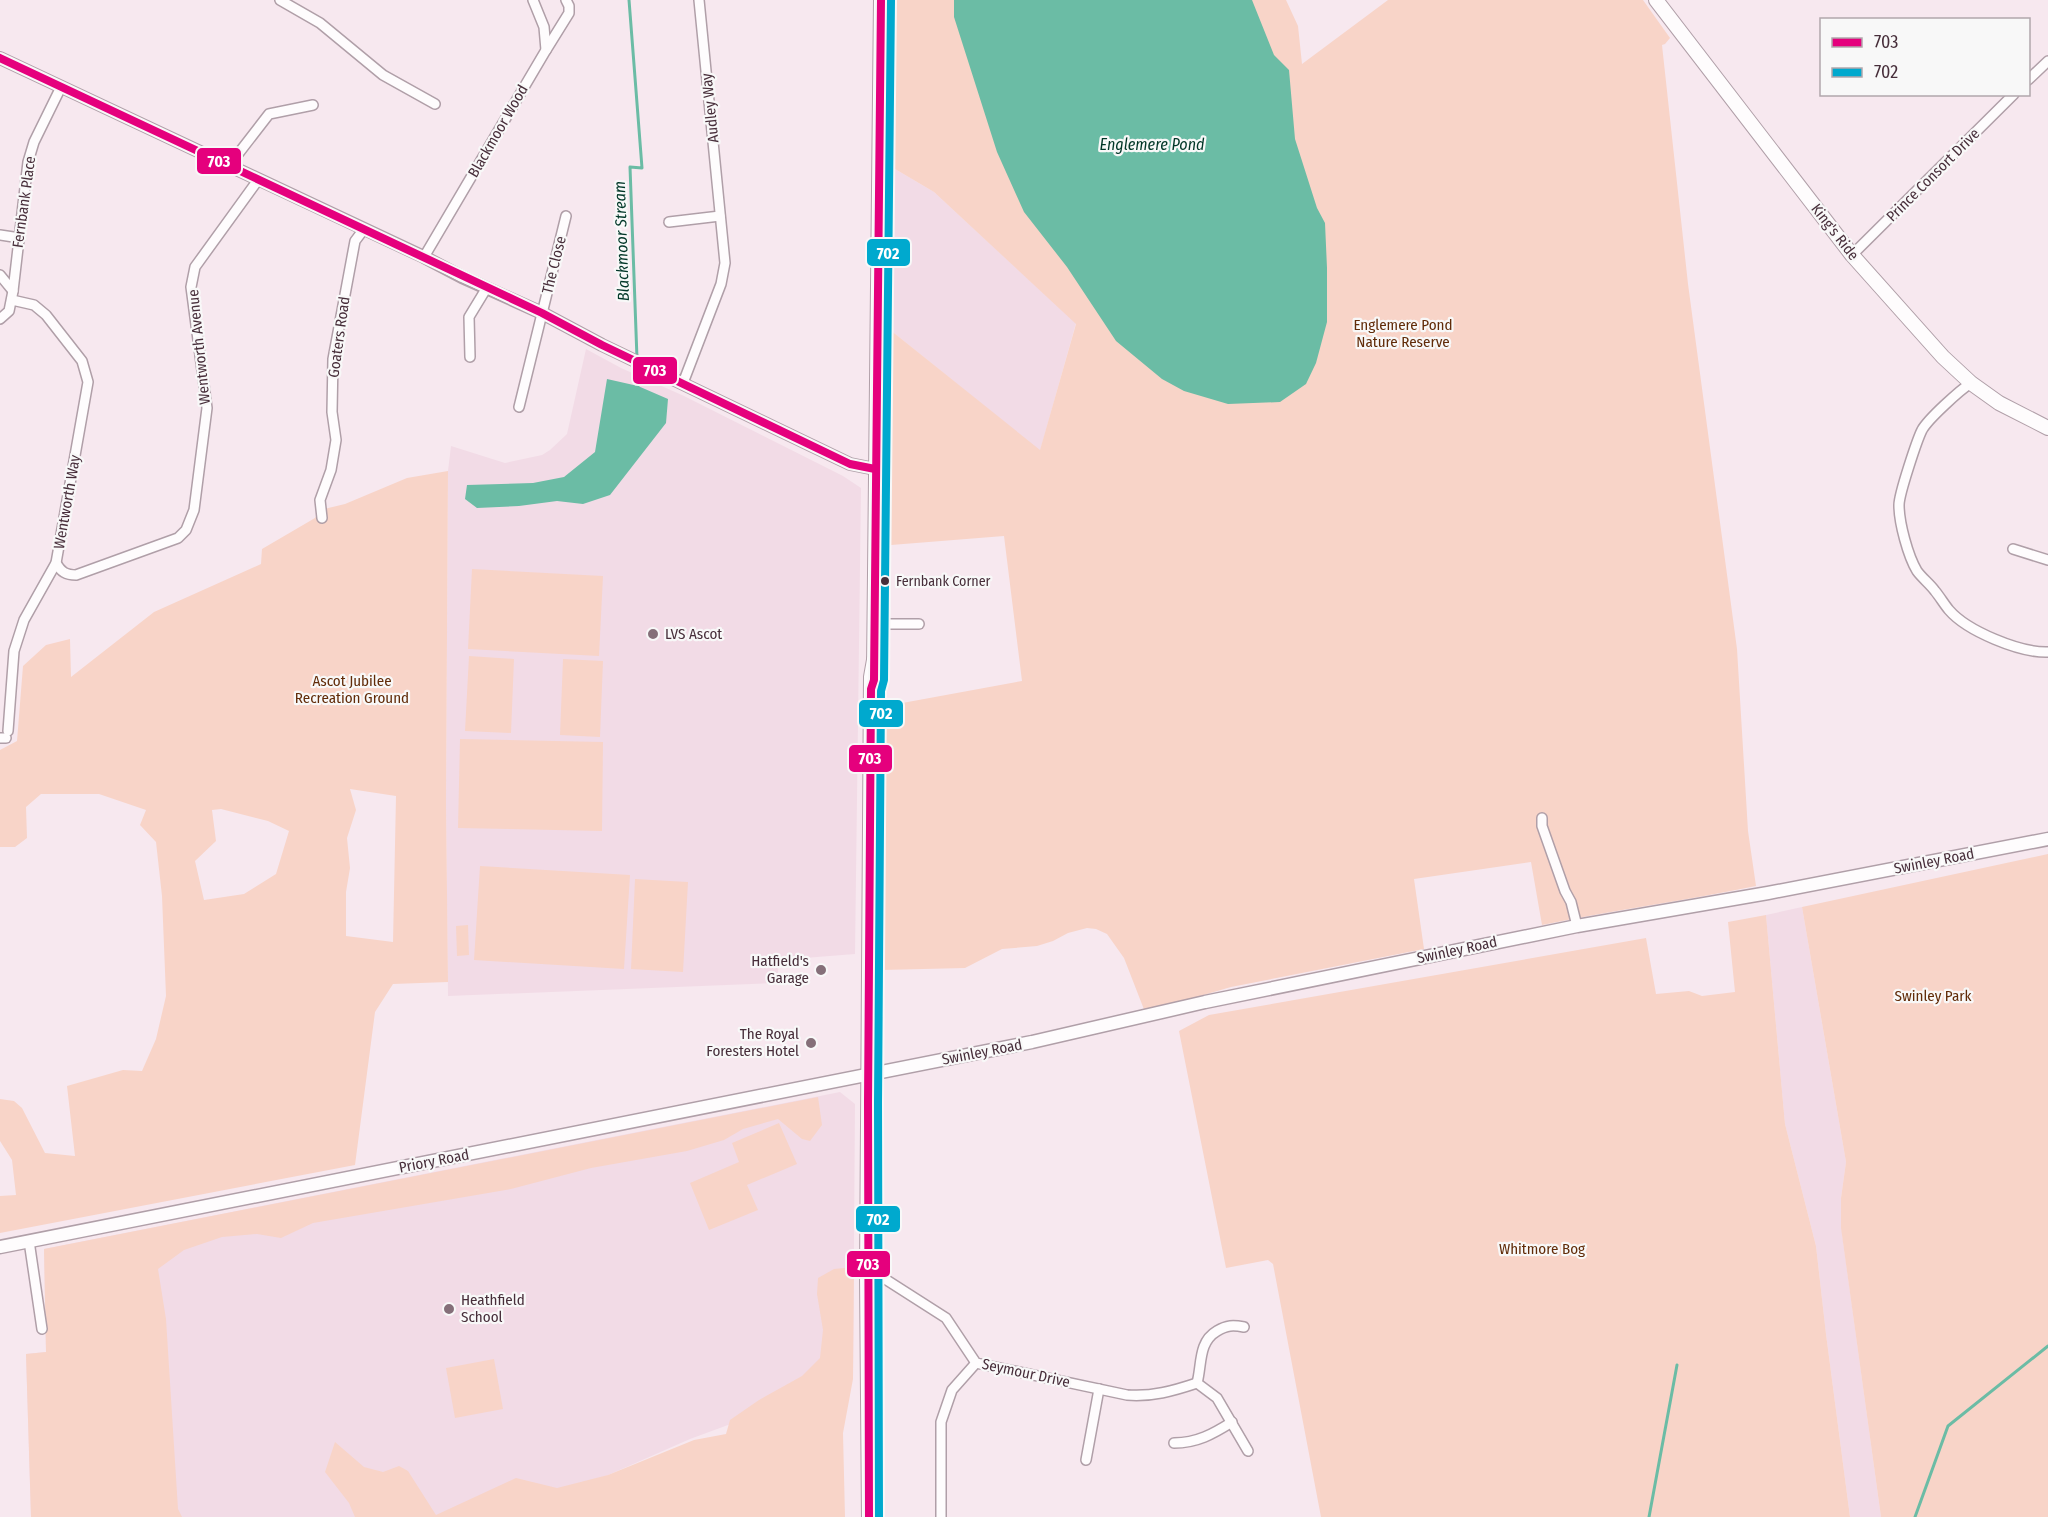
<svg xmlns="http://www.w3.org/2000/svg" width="2048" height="1517" font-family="'Fira Sans Condensed',sans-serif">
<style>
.built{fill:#f2dbe6}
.green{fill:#f8d4c8;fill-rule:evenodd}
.water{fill:#6bbca5}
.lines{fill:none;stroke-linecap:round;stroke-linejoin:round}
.stream{stroke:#6bbca5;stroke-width:3}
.minor-casing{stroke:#b09fa8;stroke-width:12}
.tertiary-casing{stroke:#b09fa8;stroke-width:14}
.secondary-casing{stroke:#b09fa8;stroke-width:15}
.primary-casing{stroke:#b09fa8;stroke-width:16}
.minor{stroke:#fefcfd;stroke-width:9}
.tertiary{stroke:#fefcfd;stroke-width:10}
.secondary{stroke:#fefcfd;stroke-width:12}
.primary{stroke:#fefcfd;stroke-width:14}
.bus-1-casing{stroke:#f8f8f8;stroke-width:12}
.bus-2-casing{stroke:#f8f8f8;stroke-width:12}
.bus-1{stroke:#e5007d;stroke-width:8}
.bus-2{stroke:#00a9ce;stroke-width:8}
.bus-dot{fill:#472e3a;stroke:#f8f8f8;stroke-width:2}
.poi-dot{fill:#856f79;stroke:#f8f8f8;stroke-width:2}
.labels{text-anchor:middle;stroke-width:4.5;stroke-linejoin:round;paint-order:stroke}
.bus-label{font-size:14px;fill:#472e3a;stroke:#f8f8f8;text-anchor:start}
.street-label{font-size:15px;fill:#472e3a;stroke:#f8f8f8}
.park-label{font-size:15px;fill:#612b08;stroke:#f8f8f8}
.poi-label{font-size:15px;fill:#472e3a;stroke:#f8f8f8;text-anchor:start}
.water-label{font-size:16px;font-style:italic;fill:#003627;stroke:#f8f8f8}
.line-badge{stroke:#f8f8f8;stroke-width:2}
.badge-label{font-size:16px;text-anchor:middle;font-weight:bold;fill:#fff}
</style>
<rect width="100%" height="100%" fill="#f7e8ef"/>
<g class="built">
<polygon points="890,166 934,192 1076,323 1040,451 889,329"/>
<polygon points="586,349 621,368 684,396 843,476 861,488 855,954 779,960 777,983 448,996 446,803 448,471 451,446 505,463 542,455 550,450 567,434"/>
<polygon points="1802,907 1846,1162 1841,1198 1842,1234 1881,1517 1850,1517 1826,1334 1816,1246 1785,1124 1766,915"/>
<polygon points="840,1092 855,1104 853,1379 690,1439 513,1517 31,1517 26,1354 46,1352 44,1249"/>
</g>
<g class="green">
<path d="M888,0H1286L1298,26L1302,64L1388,0H1643L1670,38L1665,44L1662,45L1688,284L1737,649L1748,831L1756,886C1685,901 1613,910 1542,925L1531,862L1414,879L1424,949L1231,987L1145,1012L1124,958L1107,934L1096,929L1087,928L1068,933L1053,941L1037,946L1002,949L965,968L882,970V821L886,706L1022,681L1004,536L891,545L889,329L1040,450L1076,324L934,192L890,166Z"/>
<path d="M448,471L446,803L448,982L393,984L375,1012L355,1165L0,1233V1196L16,1195L12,1160L0,1141V1099L14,1101L22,1108L45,1153L75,1156L67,1086L123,1070L142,1071L156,1039L166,996L162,896L156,842L140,825L146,810L99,794H41L26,807L27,838L15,847H0V750L17,741L23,666L46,645L70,639L71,677L154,612L261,564L262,549L315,518L320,510L345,504L407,478ZM350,789L396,796L393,942L346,936V892L350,868L347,838L356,810ZM221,809L268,821L289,831L276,874L244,894L204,900L195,861L216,841L212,810Z"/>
<polygon points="472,569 603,576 599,656 468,649"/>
<polygon points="469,656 514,659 511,733 465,731"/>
<polygon points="563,659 603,661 600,737 560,735"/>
<polygon points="460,739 603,742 602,831 458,828"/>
<polygon points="2048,854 2048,1517 1881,1517 1841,1228 1841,1198 1846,1162 1802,907"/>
<polygon points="480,866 630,875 624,969 474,960"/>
<polygon points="635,879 688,882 683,972 631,969"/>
<polygon points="1766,915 1785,1124 1816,1246 1826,1334 1850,1517 1321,1517 1273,1264 1268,1260 1226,1268 1179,1031 1209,1015 1646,938 1656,994 1689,991 1702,996 1735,992 1728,922"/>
<polygon points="468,925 469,955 457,956 456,926"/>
<polygon points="818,1097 822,1125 810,1141 802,1139 778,1119 743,1129 724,1140 687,1151 591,1168 511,1189 313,1223 281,1238 257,1234 222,1237 184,1250 158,1269 166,1319 178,1509 182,1517 31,1517 26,1354 46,1352 44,1249"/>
<polygon points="779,1123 797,1164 747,1185 758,1210 709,1230 690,1183 739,1162 732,1143"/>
<polygon points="854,1267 853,1379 843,1433 845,1517 355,1517 349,1503 325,1472 335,1442 364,1467 383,1472 399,1466 408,1471 436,1515 516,1478 557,1488 608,1475 694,1440 726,1434 730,1420 759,1400 802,1376 820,1358 823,1330 817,1294 818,1278 834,1269"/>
<polygon points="494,1359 503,1409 455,1418 446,1368"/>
</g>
<g class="water">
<polygon points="954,0 1252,0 1274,55 1289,70 1295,139 1317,208 1325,223 1327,268 1327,322 1316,363 1306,384 1280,402 1228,404 1184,391 1162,379 1116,341 1067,267 1024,212 997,152 954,17"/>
<polygon points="607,379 638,386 668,399 666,423 610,495 583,504 557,501 519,506 477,508 465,499 467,485 533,483 564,477 595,452"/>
</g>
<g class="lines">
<g class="stream">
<polyline points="629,0 642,168 630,167 638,386"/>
<polyline points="1649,1517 1677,1365"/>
<polyline points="1915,1517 1948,1426 2048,1346"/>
</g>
<g class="minor-casing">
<g id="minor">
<polyline points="280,0 320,23 383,75 435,104"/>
<polyline points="546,50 569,13 569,6 566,0"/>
<polyline points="2028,80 2048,61"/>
<polyline points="228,167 269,114 313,105"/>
<polyline points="669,222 720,216"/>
<polyline points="0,235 20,238"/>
<polyline points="1852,255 2014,94"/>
<polyline points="424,257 546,50 544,27 533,0"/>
<polyline points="0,275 13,291"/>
<polyline points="0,319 9,311 13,291 28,162 34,142 61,87"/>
<polyline points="470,357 469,317 486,289"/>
<polyline points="683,383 721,284 725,263 699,0"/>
<path d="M1971,383C1960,390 1928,419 1922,430C1917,440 1899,494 1899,505C1899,523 1908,556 1917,571C1922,578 1930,584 1935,591C1940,597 1944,604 1949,610C1967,631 2020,653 2048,652"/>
<polyline points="519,407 566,216"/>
<polyline points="322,518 320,500 331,470 336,440 332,412 333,359 355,241 364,229"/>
<polyline points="2013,549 2048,560"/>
<path d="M56,563C61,572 66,575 76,575L178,538L186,530L194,510L207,408L191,287L195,267L258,180"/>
<polyline points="875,624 919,624"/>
<polyline points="8,731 14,651 24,620 56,563 88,382 82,361 46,315 34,305 12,300"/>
<polyline points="0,738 6,738"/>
<polyline points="1542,818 1542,826 1565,891 1571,902 1577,926"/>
<polyline points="29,1241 42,1329"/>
<path d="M867,1275L877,1276L885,1279L946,1318L976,1363L1127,1395C1152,1397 1173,1391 1197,1383"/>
<path d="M1197,1383C1202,1365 1198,1342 1217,1331C1227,1325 1233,1325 1244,1327"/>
<polyline points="1197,1383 1217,1398 1248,1451"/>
<path d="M1174,1443C1197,1443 1213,1434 1232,1422"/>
<polyline points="1086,1460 1099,1389"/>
<polyline points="941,1517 941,1422 952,1390 976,1363"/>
</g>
</g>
<g class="tertiary-casing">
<polyline id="tertiary" points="0,58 424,257 462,277 542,313 602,345 850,464 875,469"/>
</g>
<g class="secondary-casing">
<polyline id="secondary" points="0,1247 1032,1042 1205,1002 1577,926 1768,893 2048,839"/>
</g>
<g class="primary-casing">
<g id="primary">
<polyline points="1656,0 1852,255 1943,357 1971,383 1999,403 2048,428"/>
<polyline points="874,669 881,0"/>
<polyline points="869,1517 867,1275 871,677 874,660"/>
</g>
</g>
<use href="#minor" class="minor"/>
<use href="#tertiary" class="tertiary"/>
<use href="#secondary" class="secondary"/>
<use href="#primary" class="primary"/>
<g class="bus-1-casing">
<g id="bus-1">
<polyline points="0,58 542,313 602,345 850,464 875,469"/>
<polyline points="869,1517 868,1103 871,689 874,680 881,0"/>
</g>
</g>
<g class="bus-2-casing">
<polyline id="bus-2" points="879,1517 878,1103 881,691 884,680 891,0"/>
</g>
<use href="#bus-1" class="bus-1"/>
<use href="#bus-2" class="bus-2"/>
</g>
<circle class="bus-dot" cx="885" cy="581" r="5"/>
<g class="poi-dot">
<circle cx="653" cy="634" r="6"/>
<circle cx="821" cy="970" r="6"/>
<circle cx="811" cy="1043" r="6"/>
<circle cx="449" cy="1309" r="6"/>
</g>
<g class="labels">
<g class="bus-label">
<text x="896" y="586">Fernbank Corner</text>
</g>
<g class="street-label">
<text transform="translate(710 108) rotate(-96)" y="5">Audley Way</text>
<text transform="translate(498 131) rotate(-60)" y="5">Blackmoor Wood</text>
<text transform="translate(1933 175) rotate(-45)" y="5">Prince Consort Drive</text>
<text transform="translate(24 202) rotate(-82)" y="5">Fernbank Place</text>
<text transform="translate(1835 232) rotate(52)" y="5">King's Ride</text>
<text transform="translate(554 265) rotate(-76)" y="5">The Close</text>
<text transform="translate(339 337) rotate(-82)" y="5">Goaters Road</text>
<text transform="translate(199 347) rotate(-96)" y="5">Wentworth Avenue</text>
<text transform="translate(67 502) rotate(-80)" y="5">Wentworth Way</text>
<text transform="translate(1934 861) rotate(-11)" y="5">Swinley Road</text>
<text transform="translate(1457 950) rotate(-12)" y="5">Swinley Road</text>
<text transform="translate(982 1052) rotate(-11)" y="5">Swinley Road</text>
<text transform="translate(434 1161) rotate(-11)" y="5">Priory Road</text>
<text transform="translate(1026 1373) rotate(12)" y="5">Seymour Drive</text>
</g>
<g class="park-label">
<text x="1403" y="330">Englemere Pond<tspan x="1403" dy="17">Nature Reserve</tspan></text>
<text x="352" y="686">Ascot Jubilee<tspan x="352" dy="17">Recreation Ground</tspan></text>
<text x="1933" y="1001">Swinley Park</text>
<text x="1542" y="1254">Whitmore Bog</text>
</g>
<g class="poi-label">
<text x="665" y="639">LVS Ascot</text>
<text x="809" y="966" text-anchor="end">Hatfield's<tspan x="809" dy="17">Garage</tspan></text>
<text x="799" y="1039" text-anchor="end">The Royal<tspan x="799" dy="17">Foresters Hotel</tspan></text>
<text x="461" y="1305">Heathfield<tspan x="461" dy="17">School</tspan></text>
</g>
<g class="water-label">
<text x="1152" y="150">Englemere Pond</text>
<text transform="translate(621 241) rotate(-92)" y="6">Blackmoor Stream</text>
</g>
</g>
<g class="line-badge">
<rect x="196" y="147" width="46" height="28" rx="6" fill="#e5007d"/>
<rect x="866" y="238" width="45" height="29" rx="6" fill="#00a9ce"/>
<rect x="632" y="356" width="46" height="29" rx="6" fill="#e5007d"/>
<rect x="858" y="699" width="46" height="29" rx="6" fill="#00a9ce"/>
<rect x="848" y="744" width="45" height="29" rx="6" fill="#e5007d"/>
<rect x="855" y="1205" width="46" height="28" rx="6" fill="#00a9ce"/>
<rect x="846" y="1250" width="45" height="28" rx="6" fill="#e5007d"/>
</g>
<g class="badge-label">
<text x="219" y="167">703</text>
<text x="888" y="259">702</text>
<text x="655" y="376">703</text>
<text x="881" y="719">702</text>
<text x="870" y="764">703</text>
<text x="878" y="1225">702</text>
<text x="868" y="1270">703</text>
</g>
<rect x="1820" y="18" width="210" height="78" fill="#f8f8f8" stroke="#b1a7ac" stroke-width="1.5"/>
<rect x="1832" y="38" width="30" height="9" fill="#e5007d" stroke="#b1a7ac" stroke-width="1.5"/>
<text x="1874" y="48" font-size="18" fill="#472e3a">703</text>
<rect x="1832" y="68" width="30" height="9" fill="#00a9ce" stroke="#b1a7ac" stroke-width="1.5"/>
<text x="1874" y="78" font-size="18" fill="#472e3a">702</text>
</svg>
